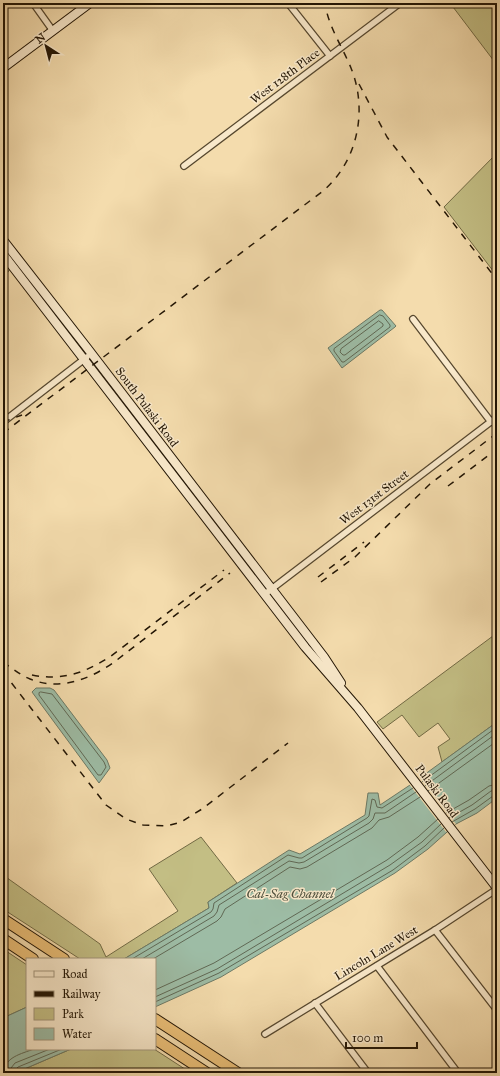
<svg xmlns="http://www.w3.org/2000/svg" width="500" height="1076" font-family="'IM FELL Great Primer',serif">
<style>
.green{fill:#c3be84;stroke:#726a44}
.water{fill:#9dbca5;stroke:#6c7965}
.pier{fill:#f4dcad}
.lines{fill:none;stroke-linecap:round;stroke-linejoin:round}
.shore{stroke:#606854;stroke-width:1}
.minor-casing{stroke:#56472e;stroke-width:8}
.secondary-casing{stroke:#221504;stroke-width:10}
.motorway-casing{stroke:#221504;stroke-width:12}
.minor{stroke:#f8e8ca;stroke-width:5.5}
.secondary{stroke:#f8e8ca;stroke-width:8}
.motorway{stroke:#eabe76;stroke-width:10}
.rail{stroke:#221504;stroke-width:1.5;stroke-dasharray:7 7;stroke-linecap:butt}
.labels{text-anchor:middle;stroke-width:3;stroke-linejoin:round;paint-order:stroke}
.street-label{font-size:12px;fill:#221504;stroke:#f8e8ca}
.water-label{font-size:13px;font-style:italic;fill:#4d4f3c;stroke:#f8e8ca}
</style>
<rect width="100%" height="100%" fill="#f4dcad"/>
<filter id="stains"><feTurbulence type="fractalNoise" baseFrequency=".005" numOctaves="4"/><feColorMatrix values="0 0 0 0 .2 0 0 0 0 .09 0 0 0 0 .02 0 0 0 .5 -.17"/></filter>
<radialGradient id="worn" r=".72"><stop offset=".6" stop-color="#630" stop-opacity="0"/><stop offset="1" stop-color="#630" stop-opacity=".3"/></radialGradient>
<g class="green">
<polygon points="450,3 497,3 497,65"/>
<polygon points="497,153 497,276 444,207"/>
<polygon points="3,260 10,269 3,279"/>
<polygon points="497,633 497,722 442,762 438,747 450,739 438,723 419,737 402,715 383,729 377,722"/>
<polygon points="201,837 237,883 208,902 209,908 124,959 80,959 3,909 3,875 100,944 106,957 178,911 149,869"/>
<polygon points="3,949 27,965 27,1007 3,1018"/>
<polygon points="71,1049 154,1049 191,1073 15,1073"/>
</g>
<g class="water">
<polygon points="380,310 382,310 396,326 395,327 342,368 328,348"/>
<polygon points="36,688 50,688 54,690 107,760 110,768 99,783 32,692"/>
<polygon points="497,722 497,798 477,813 456,824 428,849 395,873 221,977 155,1007 155,959 124,959 209,908 208,902 289,850 300,854 365,815 368,793 378,793 380,805 410,785"/>
<polygon points="27,1007 27,1049 71,1049 15,1073 3,1073 3,1018"/>
</g>
<polygon class="pier" points="419,776 456,824 446,832 409,784"/>
<g class="lines">
<g class="shore">
<polygon points="380,315 383,316 390,325 390,327 344,362 342,362 334,351 334,349"/>
<polygon points="379,321 383,324 383,326 345,355 343,355 340,352 341,349"/>
<polygon points="41,692 52,694 104,762 106,767 101,775 98,775 39,695 39,693"/>
<polyline points="422,782 497,727"/>
<polyline points="425,786 497,733"/>
<polyline points="428,791 497,741"/>
<polyline points="446,813 469,800 489,786 497,784"/>
<polyline points="449,818 472,805 491,791 497,790"/>
<polyline points="452,822 475,809 493,796 497,795"/>
<polyline points="132,959 211,912 213,909 214,903 288,855 299,858 302,858 367,818 369,816 372,799 375,800 377,807 382,808 413,788"/>
<polyline points="142,959 214,916 217,912 219,905 289,861 299,863 304,862 369,823 373,819 375,813 385,813 416,792"/>
<polyline points="153,959 217,921 221,917 225,909 290,867 300,869 307,867 372,828 379,820 389,817 420,797"/>
<polyline points="155,990 214,963 387,860 418,837 438,819"/>
<polyline points="155,997 217,969 390,865 422,842 441,824"/>
<polyline points="155,1002 219,973 393,870 425,846 444,828"/>
<path d="M4,1073C4,1057 21,1054 34,1049"/>
<polyline points="10,1073 11,1068 15,1063 50,1049"/>
<polyline points="15,1073 15,1070 18,1067 62,1049"/>
</g>
<g class="minor-casing">
<g id="minor">
<polyline points="33,3 53,31"/>
<polyline points="288,3 330,56"/>
<polyline points="184,166 400,3"/>
<polyline points="413,319 491,422"/>
<polyline points="3,422 87,357"/>
<polyline points="265,594 497,417"/>
<polyline points="435,930 497,1010"/>
<polyline points="377,966 458,1073"/>
<polyline points="315,1003 368,1073"/>
<polyline points="265,1034 435,930 497,889"/>
</g>
</g>
<g class="secondary-casing">
<g id="secondary">
<polyline points="3,68 90,3"/>
<polyline points="3,240 88,349 324,657 341,683"/>
<polyline points="3,254 305,647 358,708 497,888"/>
</g>
</g>
<g class="motorway-casing">
<g id="motorway">
<polyline points="3,919 64,959"/>
<polyline points="3,939 33,959"/>
<polyline points="155,1019 238,1073"/>
<polyline points="155,1039 207,1073"/>
</g>
</g>
<use href="#minor" class="minor"/>
<use href="#secondary" class="secondary"/>
<use href="#motorway" class="motorway"/>
<g class="rail">
<polyline points="359,84 387,137 497,280"/>
<polyline points="3,422 22,415"/>
<path d="M3,433L323,191C358,161 368,110 351,68C342,46 328,26 325,3"/>
<polyline points="448,486 497,449"/>
<polyline points="318,577 364,542"/>
<polyline points="321,582 355,557 430,484 497,433"/>
<path d="M3,662C12,668 20,675 30,679C59,691 88,680 113,663L230,573"/>
<polyline points="3,672 106,805 126,819 143,825 167,826 181,822 202,809 288,743"/>
<path d="M32,675C63,681 85,673 111,656L224,570"/>
</g>
</g>
<g class="labels">
<g class="street-label">
<text transform="translate(285 76) rotate(-37)" y="4">West 128th Place</text>
<text transform="translate(147 407) rotate(53)" y="4">South Pulaski Road</text>
<text transform="translate(374 497) rotate(-37)" y="4">West 131st Street</text>
<text transform="translate(437 791) rotate(53)" y="4">Pulaski Road</text>
<text transform="translate(376 953) rotate(-31)" y="4">Lincoln Lane West</text>
</g>
<g class="water-label">
<text x="290" y="898">Cal-Sag Channel</text>
</g>
</g>
<rect width="500" height="1076" fill="none" stroke="#f4dcad" stroke-width="16"/>
<rect x="4" y="4" width="492" height="1068" fill="none" stroke="#221504" stroke-width="2"/>
<rect x="8" y="8" width="484" height="1060" fill="none" stroke="#221504"/>
<rect x="26" y="958" width="130" height="92" fill="#f8e8ca" stroke="#a2947b"/>
<rect x="34" y="971" width="20" height="6" fill="#f8e8ca" stroke="#a2947b"/>
<text x="62" y="978" font-size="12" fill="#221504">Road</text>
<rect x="34" y="991" width="20" height="6" fill="#221504" stroke="#a2947b"/>
<text x="62" y="998" font-size="12" fill="#221504">Railway</text>
<rect x="34" y="1008" width="20" height="12" fill="#c3be84" stroke="#a2947b"/>
<text x="62" y="1018" font-size="12" fill="#221504">Park</text>
<rect x="34" y="1028" width="20" height="12" fill="#9dbca5" stroke="#a2947b"/>
<text x="62" y="1038" font-size="12" fill="#221504">Water</text>
<g transform="translate(46 46) rotate(324)" stroke="#f8e8ca" stroke-width="3" paint-order="stroke">
<path d="M0-3L7 15L0 10L-7 15Z" fill="#221504"/>
<text y="-6" font-size="11" font-weight="bold" text-anchor="middle" fill="#221504">N</text>
</g>
<path d="M346 1042v6h71v-6" fill="none" stroke="#221504" stroke-width="2"/>
<text x="352" y="1042" font-size="12" fill="#221504" stroke="#f8e8ca" stroke-width="3" paint-order="stroke">100 m</text>
<rect width="100%" height="100%" filter="url(#stains)"/>
<rect width="100%" height="100%" fill="url(#worn)"/>
</svg>
